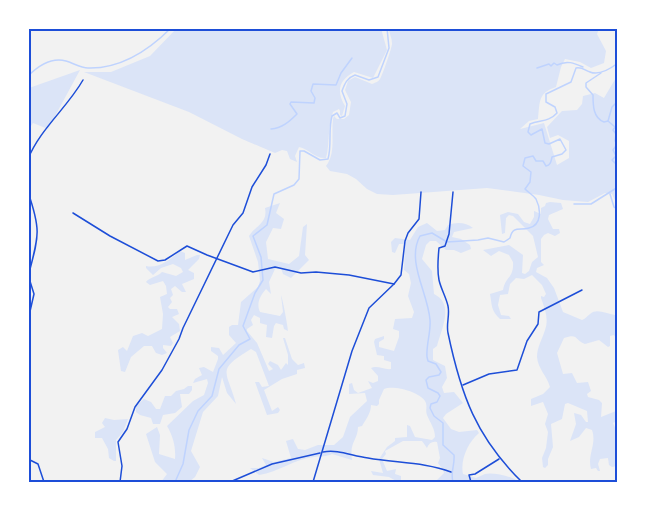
<svg xmlns="http://www.w3.org/2000/svg" width="646" height="511" font-family="'Sofia Sans Condensed',sans-serif">
<style>
.green{fill:#dbe4f7}
.lines{fill:none;stroke-linecap:round;stroke-linejoin:round}
.stream{stroke:#bfd3fe;stroke-width:1.5}
.minor{stroke:#1d4ed8;stroke-width:1.5}
.neatline{fill:none;stroke:#1d4ed8;stroke-width:2}
</style>
<rect width="100%" height="100%" fill="#f2f2f2"/>
<g class="green">
<path d="M176,29H383L382,32L387,50L373,78L354,72C339,80 336,91 345,106L342,116L340,115V111L339,109L333,112C327,129 330,143 326,158C315,159 309,149 299,147L295,156L297,162L290,159L287,151L282,150L275,153L242,139L189,112L84,72H111L150,56Z"/>
<path d="M389,29H599L597,34L606,51L604,63L591,68L580,62L565,59L561,67L556,87C538,93 540,101 538,119L529,121L520,129L544,123L557,165L569,158V141L558,135L550,138L547,127L562,111L577,110L582,104L583,96L595,93L604,98L617,76V204L612,194L605,193L588,202L563,200L539,195L487,188L393,195L377,194L367,189L356,179L347,174L330,171L326,166C336,153 331,135 333,119L334,116L337,119H344L349,115L351,102L345,90L348,81L355,77L372,84C376,82 377,83 380,79C382,76 393,45 392,43C392,38 389,33 389,29Z"/>
<polygon points="80,70 48,129 33,123 29,129 29,88"/>
<path d="M550,202L561,203L563,209L549,215L548,219L553,229H559L560,233L555,236L548,233L544,235L541,239V262L544,265L537,268L536,272L547,278L554,288L563,312L582,320C585,319 587,316 590,314C597,308 606,314 615,315L617,318V340L614,335L610,336V346L608,347L599,340L585,344C574,340 579,333 564,338L557,353L563,374L572,373L577,383L588,382L591,391L587,394L588,397L599,400L602,403L601,417L616,411L615,406L617,403V421L613,423L617,432V466L612,467L609,465L608,458L600,459L598,464L600,471H598L596,468L591,469C587,455 597,444 592,430L586,428L579,437L570,441L576,424L574,413L581,415L586,422H588L587,411L568,403L565,404L562,419L551,424L553,447L548,459V465L545,468L543,467L542,458L546,448L548,432L545,424L548,414L543,402L531,406V399L543,394L550,387C547,376 538,369 537,357C537,347 542,340 545,330C549,319 545,309 541,298V296L544,297L546,294L542,285L532,275L524,279L516,278L510,284L508,294L500,295L498,305L501,315L509,316L511,319H500C491,311 492,305 490,294L503,290C505,277 514,278 513,262L509,255L499,251L491,256L483,250L509,245L523,255L522,273L525,274L529,271L532,262L538,257L533,236L513,216L509,215L506,218L505,233L502,234L500,215L508,212L518,214L524,222L530,224L534,217V211L541,214V208L545,206L546,203Z"/>
<path d="M280,203L276,213L284,219L281,229L273,228L266,242L268,259L289,264L299,256L303,227L307,224L305,255L309,260L291,278L283,274L281,268L275,269L269,282L271,294L266,289C260,296 256,303 260,312L280,316L283,312L281,295C283,300 288,328 288,331L284,329L283,325L276,323L274,326L272,338L266,337L267,325L260,323V318L254,315L251,320L253,325L247,329V331L257,343L269,371L273,369L268,364L270,361L278,365L281,370L286,363L288,365V355L283,338H285L292,359L298,365L304,363L305,368L297,370V374L282,379L264,390L272,411L278,407L280,410L278,413L267,415L255,382H259L262,387L269,386L256,352L251,349C215,371 227,370 236,404L227,393L222,377L218,396L203,412L191,451L200,467L195,477L189,482H161L167,474L155,462L146,434L157,427L160,435L159,454L175,459C176,447 173,436 167,426L193,401L204,395L208,383L207,379L193,383L195,379L202,375L199,368L204,367L213,372L218,359V356L211,351V347L219,348L223,355L236,343L229,335V327L232,325H238L241,302L258,287L260,281L258,262L249,236C256,225 268,223 265,208Z"/>
<path d="M427,223L437,231L445,230L448,225C456,222 466,222 473,228L454,232L452,237L461,239L470,245L471,249L461,253L454,250H446L436,241H430L426,245L422,259L432,271L434,294C455,304 441,330 437,346L433,349V360L445,366L447,378L442,387L444,393L454,392L463,403L446,414L443,418L451,429L459,432L477,430L479,433C468,442 460,460 463,474L476,478C479,477 482,475 485,474C492,472 510,476 516,480V482L487,480L478,482H426L436,481L444,473L443,470L438,463L440,458L437,442C432,441 429,443 427,448L422,441H403L385,451L386,454L382,459L387,471L396,469L395,474L401,476V480L398,482L389,477L373,475L371,471L383,473L379,459L387,447L395,441V438L407,437V425L410,426L415,437L432,440L435,437C435,428 430,423 427,415C425,410 428,406 425,401C419,392 394,385 384,389L379,400V404L377,406L371,405C371,413 366,419 362,426L358,427C358,440 349,442 352,460L332,454C326,457 321,456 314,457C294,459 279,472 259,475L250,468H259L266,465L262,458L274,462L291,458L286,441L293,439L298,449L305,450L318,445H334L343,437L350,417L367,401L365,393L349,394V384L352,383L354,390L358,393L372,388L368,381L373,383L378,381V376L371,368C377,365 384,370 391,369V362L384,360V356L377,355L374,342L375,339L384,336V339L379,342V347L394,351L399,337V331L393,329L395,319L412,318L414,312L408,296L411,283L409,274L404,270L405,244H399L395,253L392,252L391,242L395,238L410,240L418,227Z"/>
<path d="M180,251L185,253V260L197,255H200L199,259L188,270L194,273V279L182,284L186,292H182L175,286L171,289L173,295L170,298L172,302L168,307L170,309H177L179,314L172,317L179,324L180,331L170,337L173,343L171,346L163,345V348L167,353L162,355L156,353L152,346H144L131,357L125,372L121,371L118,350L123,347L127,351L133,336L142,333L148,336L162,329L163,314L160,297L167,294L166,286L163,281L150,285L146,282C150,277 157,277 162,272L176,276L183,272L181,268L173,264L161,268L153,275L146,268V266C159,269 171,259 180,251Z"/>
<polygon points="188,386 192,386 192,390 189,394 180,394 182,407 175,413 163,415 160,424 153,424 151,418 140,415 136,412 136,406 144,399 151,402 156,409 160,409 165,396 171,396 176,391 184,389"/>
<polygon points="105,418 114,420 128,419 123,432 116,440 116,461 114,461 109,458 108,449 102,438 95,438 95,432 105,427 102,423"/>
</g>
<g class="lines">
<g class="stream">
<path d="M537,68L549,64L551,66L554,63L557,65C567,60 574,63 583,67"/>
<path d="M601,73L586,83V87L593,95C593,105 593,118 604,122L608,121L615,127L613,130L616,134L615,141L618,142"/>
<path d="M28,76C38,66 52,57 66,61C73,63 81,68 88,68C122,69 149,50 171,28"/>
<polyline points="608,121 612,107 618,101"/>
<path d="M271,129C282,128 289,122 297,114L290,104L291,102L314,103L315,98L311,91L313,84L336,85L341,73L352,58"/>
<polyline points="618,143 613,150 616,156 612,160 618,166"/>
<polyline points="610,194 614,207 618,210"/>
<polyline points="574,204 591,204 618,187"/>
<path d="M175,482L183,464L189,430L198,411L212,396L219,369L239,345L250,339L243,326L255,293L263,280L261,257L253,236L267,225L274,194L294,185L299,179L300,151H304L320,160L328,159C332,145 328,130 332,116L337,113L340,118L345,116L347,104L342,91C345,83 347,78 355,75L369,80L378,77L389,48L387,28"/>
<path d="M453,482C450,472 455,466 454,455L443,445V423L434,416L430,408L431,404L437,402L440,396L438,393L428,388L426,380L429,377L439,375L441,372L436,364L428,361L427,357C426,345 431,332 430,320C428,293 406,261 420,236L432,233L447,242L478,240L488,238L504,242L510,238C513,225 520,231 529,228C542,225 541,209 536,199C533,195 529,193 525,189L530,182L531,172L523,166L525,158L533,156L536,161H543L546,166C551,165 551,161 552,157L562,154L566,150L560,139L549,144L545,143L542,129L531,135L528,132L530,124C540,120 549,122 557,113L555,107L546,102V94L571,82L576,68C583,67 584,70 590,72C599,76 610,69 618,63"/>
</g>
<g class="minor">
<path d="M28,159C40,129 67,108 83,80"/>
<path d="M28,192C41,230 39,235 29,273V278L34,294L28,320"/>
<path d="M453,192L449,234L445,246L439,248C438,258 437,270 439,280C441,289 446,297 448,306C450,315 446,324 448,333C461,395 476,437 522,482"/>
<polyline points="73,213 110,236 158,261 165,260 187,246 207,255 253,272 275,267 301,273 316,272 349,275 394,284"/>
<polyline points="463,385 489,374 517,370 527,341 538,324 539,312 582,290"/>
<path d="M323,452C338,449 352,456 368,458C395,463 425,462 451,472"/>
<polyline points="28,459 38,464 44,482"/>
<polyline points="120,482 122,466 118,442 127,429 135,407 162,370 179,339 183,328 233,225 243,213 252,187 266,165 270,154"/>
<polyline points="230,482 272,464 320,453"/>
<polyline points="313,482 352,351 369,308 394,284 401,275 405,241 408,233 419,219 421,192"/>
<polyline points="471,482 469,475 475,474 499,459"/>
</g>
</g>
<rect width="646" height="511" fill="none" stroke="#ffffff" stroke-width="60"/>
<rect x="30" y="30" width="586" height="451" class="neatline"/>
</svg>
